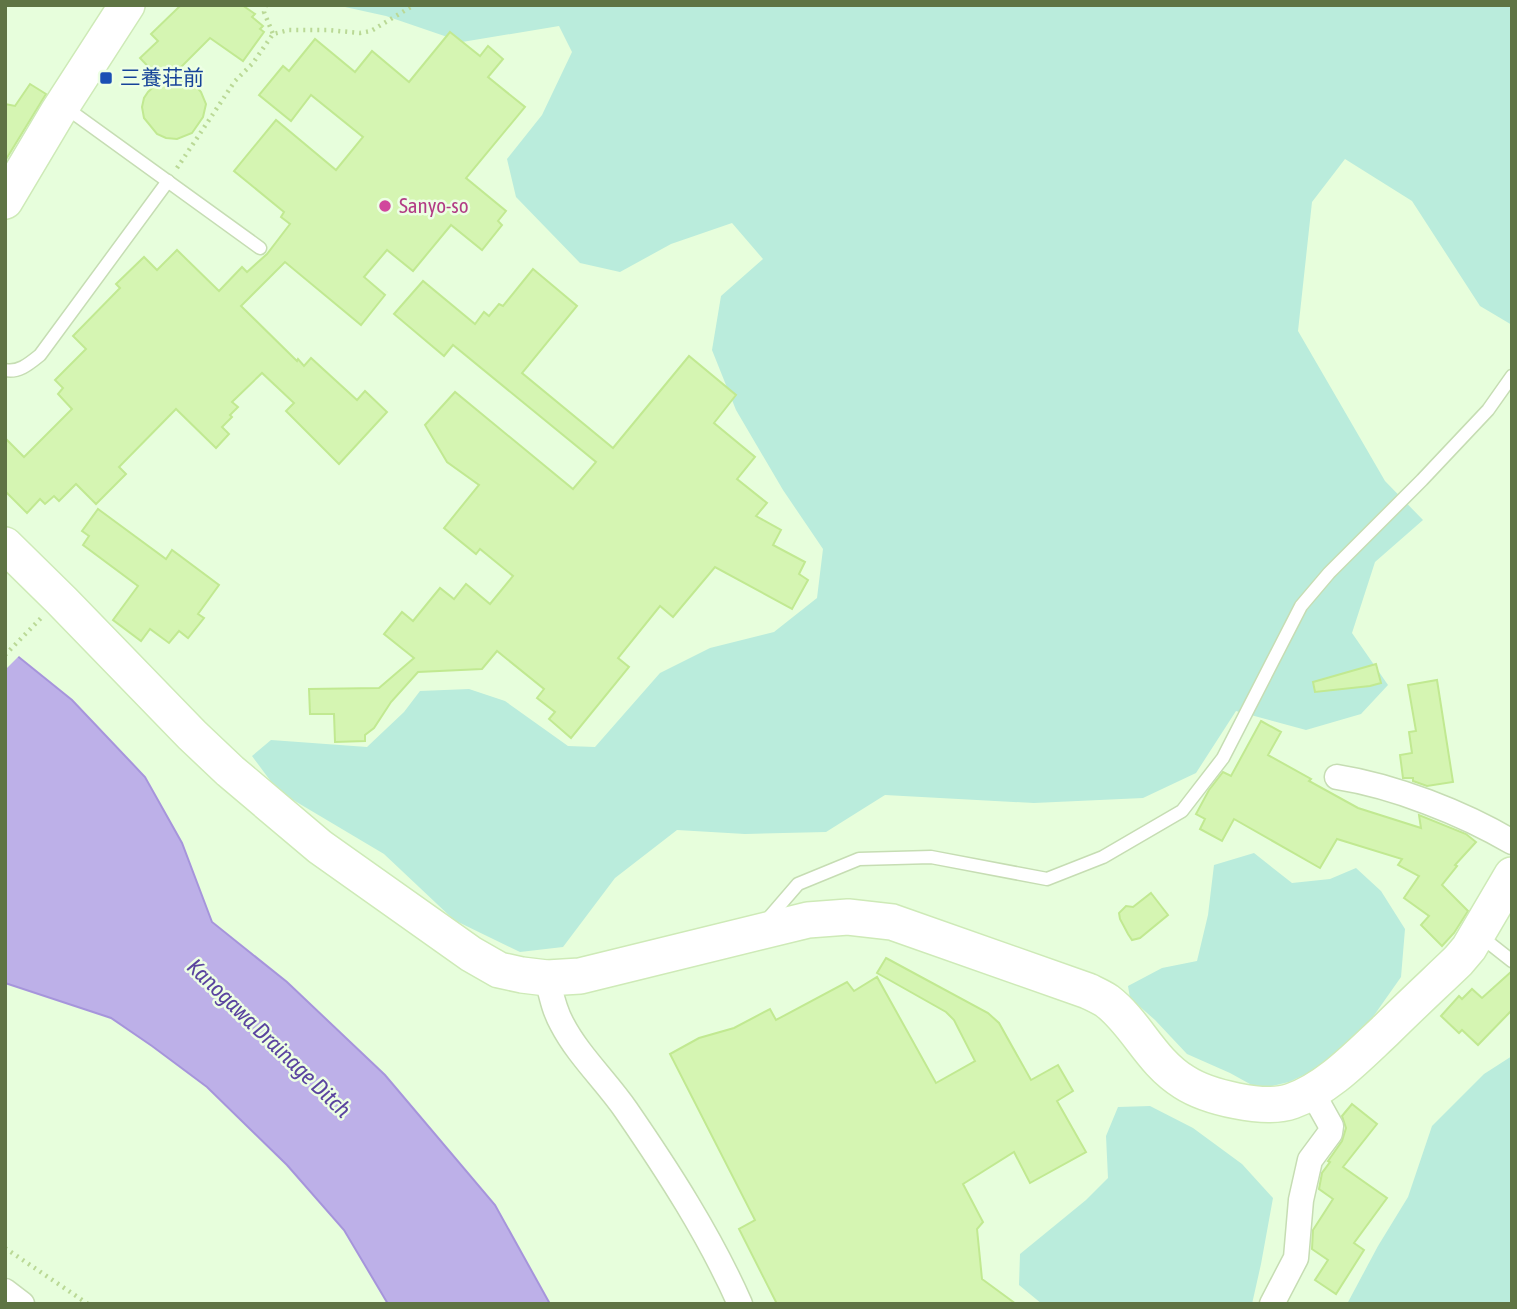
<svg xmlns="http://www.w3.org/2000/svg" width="1517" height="1309" font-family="'Asap Condensed','Noto Sans JP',sans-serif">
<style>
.green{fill:#baecdc}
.water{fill:#bdb0e8;stroke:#a695db;stroke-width:2}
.pier{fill:#e7fedc}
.building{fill:#d5f5b2;stroke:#c1e991;stroke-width:2}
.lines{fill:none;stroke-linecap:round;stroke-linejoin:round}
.lane-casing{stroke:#c6ddb3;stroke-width:15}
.street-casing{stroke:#c6ddb3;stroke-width:27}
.secondary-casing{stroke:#ceeab7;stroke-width:38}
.path{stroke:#bad996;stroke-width:4.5;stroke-dasharray:2 5;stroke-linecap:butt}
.lane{stroke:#fff;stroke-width:12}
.street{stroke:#fff;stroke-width:24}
.secondary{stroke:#fff;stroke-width:35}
.transit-dot{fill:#1a4fb4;stroke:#edffe4;stroke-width:2.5}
.hotel-dot{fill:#d1479c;stroke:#edffe4;stroke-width:2.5}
.labels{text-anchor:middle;stroke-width:5;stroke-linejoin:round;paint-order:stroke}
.transit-label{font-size:21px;fill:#164399;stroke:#edffe4;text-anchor:start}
.hotel-label{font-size:21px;fill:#b23c85;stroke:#edffe4;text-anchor:start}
.water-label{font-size:23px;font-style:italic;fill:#5a449f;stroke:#edffe4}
</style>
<rect width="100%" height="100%" fill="#e7fedc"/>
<g class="green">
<polygon points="336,5 1512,5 1512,325 1480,306 1412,201 1345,159 1312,202 1298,331 1385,481 1423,520 1375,562 1352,633 1388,685 1361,714 1306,730 1236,711 1196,773 1143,798 1034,803 885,795 826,832 745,834 677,830 615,878 563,947 520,952 454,920 384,854 278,791 252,756 271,740 367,747 404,712 420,691 469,689 505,701 568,746 595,747 660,673 710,648 774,632 817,598 823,549 783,490 736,410 712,350 721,296 763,259 732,223 671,244 620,272 580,263 516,197 507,159 542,115 572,52 559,26 462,42 386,16"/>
<polygon points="1254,853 1292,883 1330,879 1356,868 1381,891 1405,929 1401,977 1368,1024 1327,1064 1289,1082 1259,1089 1230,1073 1187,1054 1155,1020 1130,998 1128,986 1162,968 1197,961 1208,915 1214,865"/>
<polygon points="1512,1056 1512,1304 1347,1304 1378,1246 1408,1197 1432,1126 1484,1074"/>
<polygon points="1150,1106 1193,1128 1242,1164 1273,1198 1261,1264 1252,1304 1042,1304 1019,1285 1020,1254 1086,1200 1108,1178 1106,1136 1118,1107"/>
</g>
<polygon class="water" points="5,646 72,700 145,777 182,843 212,922 287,982 385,1075 495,1205 550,1304 388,1304 344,1230 287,1165 207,1087 152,1046 111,1018 5,983"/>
<polygon class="pier" points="5,643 21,654 5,670"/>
<g class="building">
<polygon points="181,5 242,5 255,14 252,17 263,26 260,29 264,32 243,61 210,38 174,74 195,85 201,92 206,104 203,117 192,133 177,139 166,138 157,134 144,118 142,107 144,98 148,92 161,80 140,58 158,41 151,34"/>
<polygon points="450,32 480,56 488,46 503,59 488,77 525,107 466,178 506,211 498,221 502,225 482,250 451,225 413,271 387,250 364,277 385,295 361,325 285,262 241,306 297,361 298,359 304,366 311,358 357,400 365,391 387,412 339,464 286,411 294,403 262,373 232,402 238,407 230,415 232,417 222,427 229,434 216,448 176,409 119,467 126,474 96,504 76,484 59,501 54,496 45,504 40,499 27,513 5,491 5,438 24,457 72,409 58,394 63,388 55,380 86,349 73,336 120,288 116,284 144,257 157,270 177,250 219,291 242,267 247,272 267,254 290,224 281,217 284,212 234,171 276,120 336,170 363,137 311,95 291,121 259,95 283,66 289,71 315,39 355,72 372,51 409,82"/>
<polygon points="30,84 46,94 5,161 5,104 15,106"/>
<polygon points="533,269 577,306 522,373 613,448 689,356 736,395 714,423 755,457 737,479 767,503 756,516 781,530 773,545 805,562 799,574 808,580 792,609 715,567 673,617 660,606 618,658 629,667 571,738 549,719 555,712 537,698 544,689 497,651 482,669 418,672 391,702 374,728 365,735 365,741 335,742 334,714 310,714 309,689 379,688 414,658 384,634 402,612 413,621 440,588 454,599 466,584 490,604 513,576 480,549 476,554 444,528 479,485 447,462 425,425 455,392 573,489 596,462 453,345 444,356 394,314 423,281 475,324 484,312 489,316 499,304 503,306"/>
<polygon points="98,509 166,559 172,550 219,585 198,614 204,618 188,638 179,631 169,643 150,629 141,641 113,620 138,586 83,545 89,536 82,531"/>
<polygon points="1376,664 1381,683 1370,686 1315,692 1313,682"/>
<polygon points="1437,680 1453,782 1427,786 1413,781 1413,778 1403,778 1400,755 1412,753 1409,732 1416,731 1408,685"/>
<polygon points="1261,721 1281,732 1268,755 1311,779 1309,781 1358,808 1421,828 1419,815 1466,834 1476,842 1455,865 1457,866 1442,885 1468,911 1454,933 1442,946 1421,925 1429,916 1404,898 1419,876 1398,865 1402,859 1337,839 1320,868 1234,819 1222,841 1200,829 1205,819 1196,814 1209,790 1223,772 1231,776"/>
<polygon points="1151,893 1168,915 1140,938 1132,940 1128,934 1120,919 1119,913 1126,906 1133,907"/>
<polygon points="886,958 988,1013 999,1023 1031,1080 1058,1065 1073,1091 1057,1101 1086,1152 1030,1183 1014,1152 963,1184 983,1222 977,1229 982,1279 1016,1304 777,1304 739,1229 755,1220 670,1054 699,1038 734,1028 770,1009 776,1020 847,982 854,991 877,977 936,1083 975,1061 954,1020 946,1012 877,973"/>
<polygon points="1512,971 1512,1010 1478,1045 1462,1030 1459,1033 1441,1016 1459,996 1462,999 1472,989 1482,998"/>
<polygon points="1352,1104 1377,1124 1343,1167 1387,1198 1354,1243 1364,1250 1336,1294 1315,1280 1328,1260 1312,1249 1313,1230 1333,1199 1319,1189 1322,1173 1330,1162 1328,1161 1342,1141 1346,1128 1342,1116"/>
</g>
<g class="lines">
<g class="lane-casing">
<g id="lane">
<polyline points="65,107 260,248"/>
<path d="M5,370C19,373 30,363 40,355L168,181"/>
<polyline points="766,921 798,884 859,859 931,857 1047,879 1103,857 1182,811 1223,758 1301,606 1329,573 1422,480 1488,410 1512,376"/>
<polyline points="1479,935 1512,961"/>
</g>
</g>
<g class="street-casing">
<g id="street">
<path d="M1337,777C1394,786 1463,813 1512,842"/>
<path d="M547,978C551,994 554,1010 562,1024C578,1055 606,1081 626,1110C668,1171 710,1236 740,1304"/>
<polyline points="5,1291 22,1304"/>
<polyline points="1272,1304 1296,1258 1301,1200 1310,1160 1330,1133 1331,1126 1312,1092"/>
</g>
</g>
<g class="secondary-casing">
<g id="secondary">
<polyline points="5,201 58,112 127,5"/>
<path d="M5,545L62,601L192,735L230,771L320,847L471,954L499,970L522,975L547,978L580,976L808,920L848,917L892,922L1088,991C1094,994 1101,997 1107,1001C1137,1024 1150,1061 1184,1082C1207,1097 1265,1111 1292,1101C1328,1088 1357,1057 1385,1031C1409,1007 1434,984 1458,961L1469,948L1512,875"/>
</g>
</g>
<g class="path">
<polyline points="266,5 264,12 273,34"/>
<polyline points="177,168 235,81 253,63 273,34 289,30 328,30 360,33 371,31 414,5"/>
<polyline points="5,655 41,618"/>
<polyline points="5,1248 88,1304"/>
</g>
<use href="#lane" class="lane"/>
<use href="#street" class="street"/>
<use href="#secondary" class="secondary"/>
</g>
<rect class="transit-dot" x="99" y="71" width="14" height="14" rx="3.5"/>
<circle class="hotel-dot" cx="385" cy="206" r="7"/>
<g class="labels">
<g class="transit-label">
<text x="120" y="85">三養荘前</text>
</g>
<g class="hotel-label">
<text x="399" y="213">Sanyo-so</text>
</g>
<g class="water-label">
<text transform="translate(269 1038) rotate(44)" y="8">Kanogawa Drainage Ditch</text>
</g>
</g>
<rect width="1517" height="1309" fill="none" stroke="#5f7444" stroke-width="14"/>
</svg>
